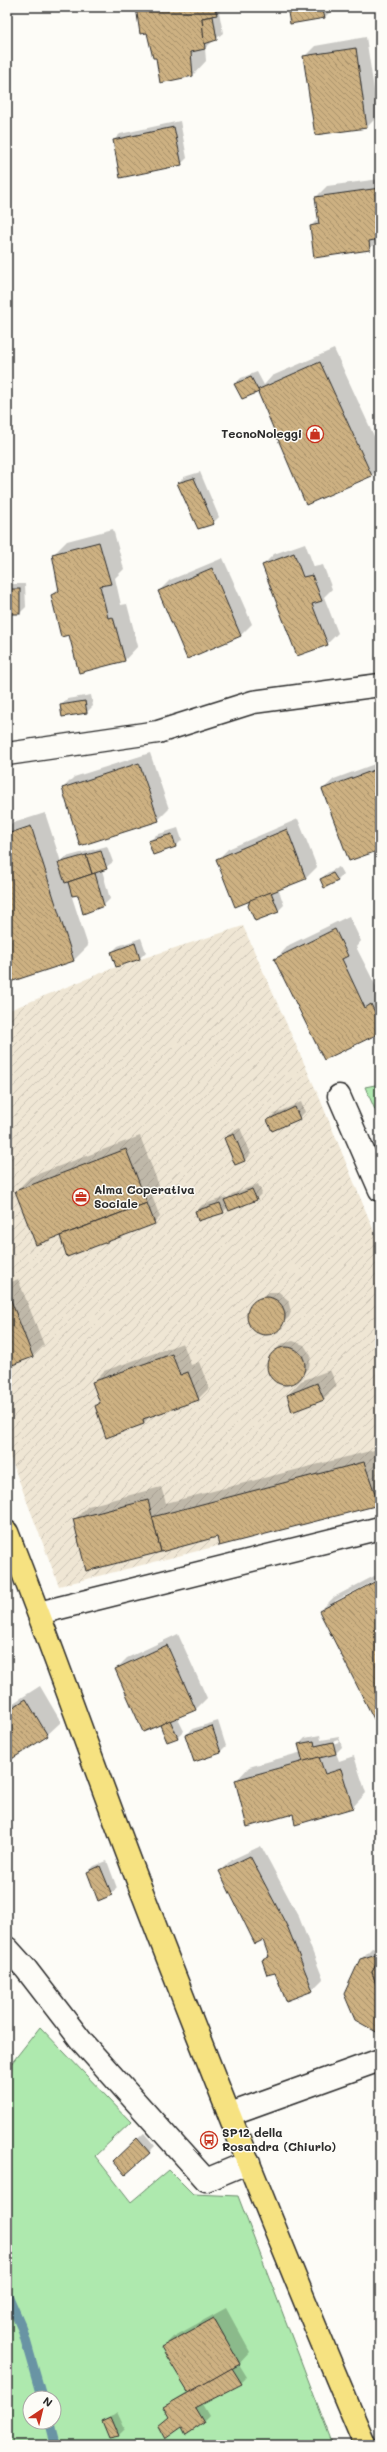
<svg xmlns="http://www.w3.org/2000/svg" width="387" height="2452" font-family="Mali,sans-serif">
<style>
.industrial{fill:url(#industrial-furrows)}
.grass{fill:#aee9ae;stroke:#6c8a6c;fill-rule:evenodd}
.shadow{fill:#0003;fill-rule:evenodd}
.lines{fill:none;stroke-linecap:round;stroke-linejoin:round}
.stream{stroke:#6994a4;stroke-width:10}
.building{fill:url(#building-back-hatch);stroke:#2b2b2b}
.minor-casing{stroke:#2b2b2b;stroke-width:25}
.major-casing{stroke:#2b2b2b;stroke-width:25}
.minor{stroke:#fdfcf7;stroke-width:22}
.major{stroke:#f6e281;stroke-width:22}
.labels{text-anchor:middle;stroke-width:3;stroke-linejoin:round;paint-order:stroke}
.poi-label{font-size:12px;font-weight:bold;fill:#2b2b2b;stroke:#fdfcf7;text-anchor:start}
</style>
<defs>
<pattern id="industrial-furrows" width="10" height="10" patternUnits="userSpaceOnUse"><rect width="10" height="10" fill="#efe6d4"/><path d="M-1 1l2-2M0 10L10 0M9 11l2-2" fill="none" stroke="#cdc5b6"/></pattern>
<pattern id="building-back-hatch" width="6" height="6" patternUnits="userSpaceOnUse"><rect width="6" height="6" fill="#cdb182"/><path d="M-1 5l2 2M0 0l6 6M5-1l2 2" fill="none" stroke="#a7906b"/></pattern>
</defs>
<rect width="100%" height="100%" fill="#fdfcf7"/>
<filter id="ink" filterUnits="userSpaceOnUse"><feTurbulence type="fractalNoise" baseFrequency=".025" numOctaves="2"/><feDisplacementMap in="SourceGraphic" scale="8" xChannelSelector="R" yChannelSelector="G"/><feConvolveMatrix kernelMatrix="1 2 1 2 8 2 1 2 1" color-interpolation-filters="sRGB"/></filter>
<g filter="url(#ink)">
<polygon class="industrial" points="243,926 320,1099 380,1246 380,1505 59,1586 7,1449 7,1011 116,967"/>
<g class="grass">
<polygon points="380,1084 380,1121 365,1087"/>
<path d="M40,2027L131,2122L95,2156L131,2202L169,2170L193,2194L238,2196L333,2445H7V2069ZM30,2398H54V2422H30Z"/>
</g>
<g class="shadow">
<polygon points="136,7 224,7 219,12 223,33 205,48 206,61 193,75 157,57"/>
<polygon points="288,7 345,7 333,9 324,18"/>
<polygon points="366,37 378,116 367,127 304,57 315,46"/>
<polygon points="180,121 187,158 181,164 114,140 120,134"/>
<polygon points="380,179 380,239 369,249 311,226 319,218 316,197 327,186"/>
<polygon points="334,349 380,449 380,467 372,475 307,503 259,391 235,384 241,378 257,372 264,385 272,376"/>
<polygon points="200,472 219,517 213,523 178,483 184,477"/>
<polygon points="113,529 124,569 115,578 121,605 127,604 138,646 125,660 70,634 52,595 60,587 53,555 67,541"/>
<polygon points="305,543 314,567 323,565 332,589 324,597 338,633 327,644 263,565 274,554"/>
<polygon points="223,558 252,624 241,635 188,658 159,591 170,580"/>
<polygon points="11,584 25,584 26,607 20,613 7,613 7,587"/>
<polygon points="91,695 93,706 87,712 61,705 67,699"/>
<polygon points="150,753 169,809 158,820 63,788 74,777"/>
<polygon points="380,762 380,849 323,789 334,779"/>
<polygon points="45,813 61,862 66,857 107,846 113,862 102,870 110,899 104,905 84,913 79,894 70,891 88,946 74,960 8,982 7,825"/>
<polygon points="298,819 317,867 306,878 278,888 284,905 278,911 252,899 217,860 228,849"/>
<polygon points="178,828 182,840 176,846 150,841 156,835"/>
<polygon points="339,867 343,874 337,880 321,879 327,873"/>
<polygon points="349,916 361,941 356,947 380,994 380,1032 276,959 289,945"/>
<polygon points="141,938 146,952 140,958 112,952 118,946"/>
<polygon points="301,1102 305,1112 299,1118 268,1120 274,1114"/>
<polygon points="240,1128 251,1154 245,1160 236,1164 225,1138 231,1132"/>
<polygon points="140,1136 160,1188 152,1196 160,1217 154,1223 61,1237 65,1233 16,1191 30,1177"/>
<polygon points="258,1184 262,1193 256,1199 228,1207 223,1212 196,1211 202,1205 226,1197 227,1199 232,1194"/>
<polygon points="18,1279 44,1345 33,1356 7,1366 7,1284"/>
<polygon points="268,1292 279,1292 288,1300 291,1312 289,1317 274,1332 263,1333 252,1327 248,1317 251,1305"/>
<polygon points="293,1341 304,1345 311,1356 309,1367 298,1379 287,1384 276,1381 267,1366 268,1360 281,1344"/>
<polygon points="183,1343 191,1365 199,1362 209,1388 198,1399 151,1415 144,1423 96,1406 100,1402 93,1382 104,1371"/>
<polygon points="330,1370 337,1386 323,1399 288,1395 301,1381"/>
<polygon points="378,1449 380,1455 379,1504 220,1545 218,1536 74,1520 88,1506 161,1487 166,1503"/>
<polygon points="380,1573 380,1578 335,1601 335,1603 380,1580 380,1720 320,1611 334,1597"/>
<polygon points="178,1634 207,1698 196,1709 177,1717 184,1731 178,1737 161,1724 116,1669 127,1658"/>
<polygon points="40,1686 61,1722 47,1735 7,1760 7,1707"/>
<polygon points="218,1721 226,1746 220,1752 186,1736 192,1729"/>
<path d="M320,1735L321,1740L339,1737L342,1747L336,1753L339,1761L354,1756L366,1793L353,1807L296,1824L294,1813L236,1781L249,1767L302,1752L299,1744L305,1738ZM338,1740L339,1742L332,1744V1742Z"/>
<polygon points="261,1846 299,1917 323,1979 312,1990 275,1972 263,1960 269,1954 263,1939 220,1871 231,1860"/>
<polygon points="107,1861 117,1888 111,1894 88,1872 94,1866"/>
<polygon points="380,1946 380,2033 361,1959 372,1948"/>
<polygon points="144,2133 155,2146 149,2152 120,2155"/>
<polygon points="226,2308 250,2352 239,2364 247,2377 241,2383 202,2404 209,2416 203,2422 159,2426 170,2416 164,2407 189,2391 162,2348 173,2337"/>
<polygon points="117,2412 125,2429 119,2435 110,2437 103,2422"/>
</g>
<g class="lines">
<g class="stream">
<polyline points="7,2294 22,2328 42,2398"/>
<polyline points="50,2422 56,2445"/>
</g>
</g>
<g class="building">
<polygon points="136,7 215,7 217,15 202,18 205,49 191,52 193,76 160,83 156,58 153,58 147,33 140,34"/>
<polygon points="287,7 352,7 323,11 325,18 290,24"/>
<polygon points="213,16 217,40 204,44 202,18"/>
<polygon points="356,48 367,128 315,135 303,56"/>
<polygon points="174,127 182,165 120,178 113,140"/>
<polygon points="380,188 380,239 369,241 370,250 314,258 310,226 319,224 315,197"/>
<polygon points="320,362 372,476 306,505 257,390"/>
<polygon points="251,377 259,392 242,399 234,384"/>
<polygon points="194,478 214,524 198,529 177,483"/>
<polygon points="99,542 111,584 100,586 108,618 113,617 125,661 79,673 69,635 61,637 51,595 59,591 52,554"/>
<polygon points="294,553 303,577 312,575 322,601 312,604 328,645 297,656 262,565"/>
<polygon points="212,568 241,636 187,659 158,591"/>
<rect x="7" y="589" width="13" height="25"/>
<polygon points="85,701 87,713 62,717 60,705"/>
<polygon points="139,763 159,821 80,846 62,788"/>
<polygon points="380,768 380,850 349,861 322,789"/>
<polygon points="31,826 74,961 7,983 7,834"/>
<polygon points="287,829 306,879 235,907 216,859"/>
<polygon points="172,834 176,847 153,855 148,841"/>
<polygon points="101,851 107,869 92,874 86,855"/>
<polygon points="86,855 92,874 65,883 58,863"/>
<polygon points="95,873 104,906 83,914 78,895 72,896 68,882"/>
<polygon points="333,873 338,881 324,888 320,879"/>
<polygon points="271,892 279,912 255,921 248,906 250,900"/>
<polygon points="335,929 348,956 342,959 365,1008 371,1004 380,1023 380,1033 324,1060 274,959"/>
<polygon points="135,943 140,959 116,967 111,952"/>
<polygon points="295,1107 300,1119 272,1131 267,1120"/>
<polygon points="234,1134 245,1161 235,1165 224,1138"/>
<polygon points="126,1149 147,1203 36,1245 15,1191"/>
<polygon points="252,1189 257,1200 229,1211 224,1200"/>
<polygon points="147,1203 155,1224 67,1257 60,1236"/>
<polygon points="220,1203 224,1213 198,1221 195,1211"/>
<polygon points="7,1290 33,1357 7,1367"/>
<circle cx="266" cy="1316" r="19"/>
<circle cx="286" cy="1366" r="19"/>
<polygon points="172,1354 180,1375 188,1372 199,1400 143,1419 144,1424 106,1438 95,1406 100,1403 92,1382"/>
<polygon points="317,1383 324,1400 292,1412 287,1395"/>
<polygon points="364,1462 379,1505 219,1546 217,1537 161,1552 152,1517"/>
<polygon points="148,1500 161,1552 86,1571 73,1519"/>
<polygon points="380,1579 380,1721 376,1723 319,1611"/>
<polygon points="167,1645 196,1710 143,1732 115,1669"/>
<polygon points="26,1699 48,1736 7,1762 7,1711"/>
<polygon points="170,1720 178,1738 167,1742 160,1725"/>
<polygon points="212,1726 221,1753 194,1762 185,1735"/>
<polygon points="314,1741 315,1746 333,1742 336,1754 303,1762 298,1744"/>
<polygon points="319,1757 325,1774 341,1769 353,1808 295,1825 293,1814 247,1827 235,1780"/>
<polygon points="250,1856 288,1928 313,1991 286,2001 275,1973 267,1975 262,1960 269,1957 263,1940 255,1944 219,1871"/>
<polygon points="100,1866 112,1895 98,1901 87,1872"/>
<polygon points="380,1953 380,1958 372,1972 380,1996 380,2034 355,2020 344,1994 360,1959"/>
<polygon points="380,1958 380,1996 372,1972"/>
<polygon points="137,2138 150,2153 125,2175 113,2161"/>
<polygon points="214,2318 240,2364 189,2393 161,2347"/>
<polygon points="232,2368 242,2384 195,2408 204,2423 186,2435 182,2427 165,2439 158,2426 169,2417 163,2407"/>
<polygon points="111,2417 119,2436 109,2438 102,2421"/>
</g>
<g class="lines">
<g class="minor-casing">
<g id="minor">
<polyline points="7,754 158,732 253,702 380,685"/>
<polyline points="339,1096 380,1190"/>
<polyline points="39,1613 380,1528"/>
<polyline points="7,1948 26,1969 83,2043 206,2180 249,2162"/>
<polyline points="230,2114 380,2060"/>
</g>
</g>
<g class="major-casing">
<path id="major" d="M7,1532C55,1653 97,1776 144,1897C215,2081 288,2264 365,2445"/>
</g>
<use href="#minor" class="minor"/>
<use href="#major" class="major"/>
</g>
</g>
<defs>
<g id="shop-ring" transform="scale(0.9)"><circle r="9.5" fill="#fdfcf7" stroke="#c8321e" stroke-width="1.5"/><path d="M-5-2.5h2.3a2.7 3.5 0 0 1 5.4 0H5L5.5 6h-11ZM-1.5-2.5h3a1.5 2.3 0 0 0-3 0Z" fill="#c8321e"/></g>
<g id="office-ring" transform="scale(0.9)"><circle r="9.5" fill="#fdfcf7" stroke="#c8321e" stroke-width="1.5"/><path d="M-6-3h4V-5.5h4V-3h4V5H-6ZM-1-4.5V-3h2v-1.5ZM-6 0V1H6V0Z" fill="#c8321e"/></g>
<g id="bus-ring" transform="scale(0.9)"><circle r="9.5" fill="#fdfcf7" stroke="#c8321e" stroke-width="1.5"/><path d="M-5-6H5V4H4V6H2V4H-2V6H-4V4H-5ZM-3.5-4V0h7V-4ZM-3.5 1.2v1.5H-2V1.2ZM2 1.2v1.5H3.5V1.2Z" fill="#c8321e"/></g>
</defs>
<g fill-rule="evenodd">
<use href="#shop-ring" x="315" y="434"/>
<use href="#office-ring" x="81" y="1197"/>
<use href="#bus-ring" x="209" y="2140"/>
</g>
<g class="labels">
<g class="poi-label">
<text x="302" y="438" text-anchor="end">TecnoNoleggi</text>
<text x="94" y="1194">Alma Coperativa<tspan x="94" dy="14">Sociale</tspan></text>
<text x="222" y="2137">SP12 della<tspan x="222" dy="14">Rosandra (Chiurlo)</tspan></text>
</g>
</g>
<rect width="387" height="2452" fill="none" stroke="#fdfcf7" stroke-width="24"/>
<rect x="12" y="12" width="363" height="2428" fill="none" stroke="#2b2b2b" stroke-width="1.5" filter="url(#ink)"/>
<g transform="translate(42 2410) rotate(35)"><circle r="19" fill="#fdfcf7" stroke="#a9a8a5"/>
<path d="M0-3L7 15L0 10L-7 15Z" fill="#c8321e"/>
<text y="-6" font-size="11" font-weight="bold" text-anchor="middle" fill="#2b2b2b">N</text>
</g>
</svg>
